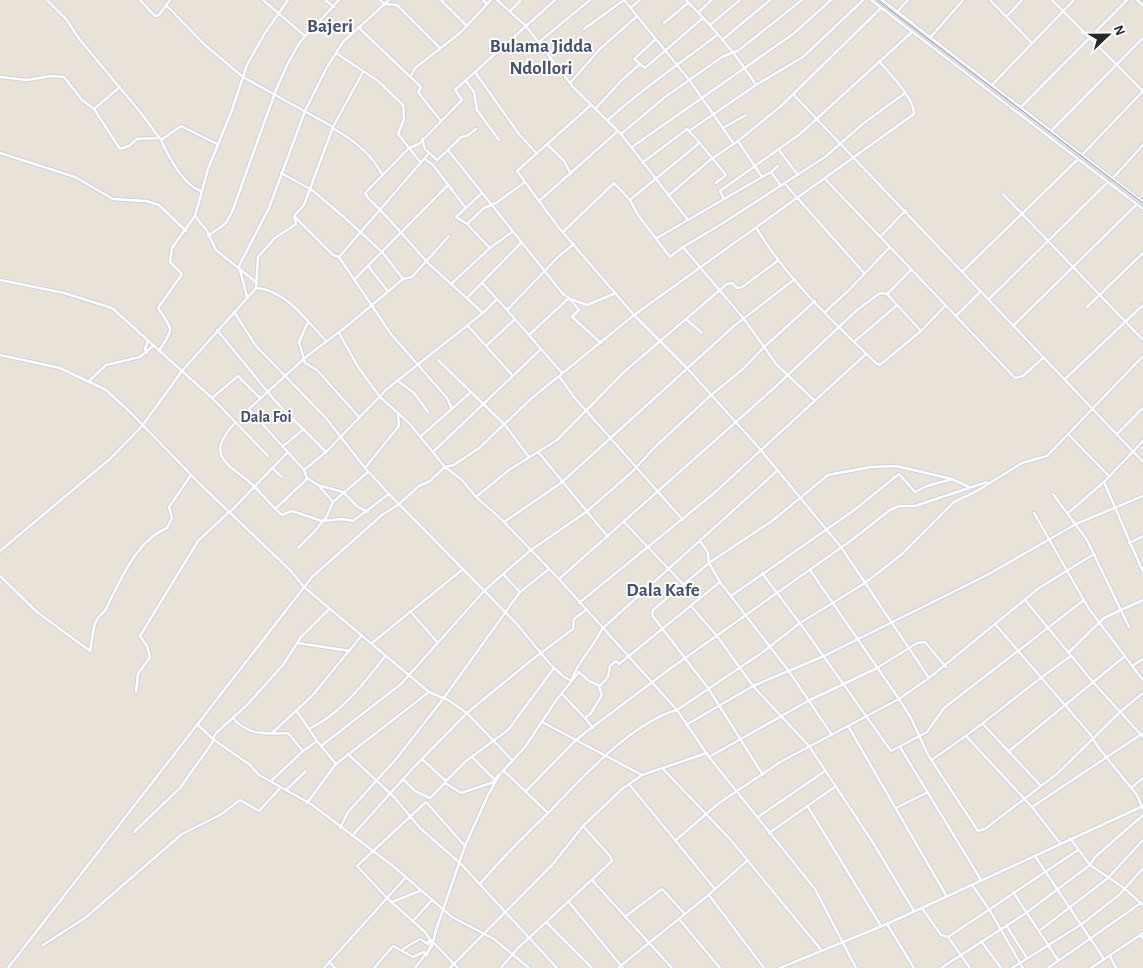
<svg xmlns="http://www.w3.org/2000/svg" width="1143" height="968" font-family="'Alegreya Sans',sans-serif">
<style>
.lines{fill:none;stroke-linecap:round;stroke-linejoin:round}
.minor-casing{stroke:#ced1e0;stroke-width:4.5}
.minor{stroke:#fff;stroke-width:2.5}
.rail{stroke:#9c9eb1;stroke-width:1}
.labels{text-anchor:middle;stroke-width:4;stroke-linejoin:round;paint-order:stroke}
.quarter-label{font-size:16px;font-weight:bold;fill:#495075;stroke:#fff}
.district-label{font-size:19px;font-weight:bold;fill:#495075;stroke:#fff}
</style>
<rect width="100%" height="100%" fill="#e9e2d8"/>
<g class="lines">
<g class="minor-casing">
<g id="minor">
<polyline points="47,0 66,19 80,40 141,113 161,140 181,126 217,144"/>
<polyline points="140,0 155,16 159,15 170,0"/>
<polyline points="263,0 305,36"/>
<polyline points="325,0 334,7"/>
<polyline points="380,0 384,4 397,5 440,48"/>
<polyline points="441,0 467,26"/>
<polyline points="483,0 487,4"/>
<polyline points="497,0 526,26 573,87 621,134 688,220"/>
<polyline points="624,0 690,81 734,144"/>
<path d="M686,0C711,25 737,55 756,85"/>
<polyline points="871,0 1143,209"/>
<polyline points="882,0 1143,202"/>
<polyline points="990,0 1032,43"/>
<polyline points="1052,0 1143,91"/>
<polyline points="1137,0 1143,6"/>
<polyline points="166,5 205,45 243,77 333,127"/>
<polyline points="630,8 640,0"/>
<polyline points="510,11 521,0"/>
<polyline points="699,12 711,0"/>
<polyline points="897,12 908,0"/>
<polyline points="1007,16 1022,0"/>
<polyline points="664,23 688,3"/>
<polyline points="710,25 740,0"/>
<polyline points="358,27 421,87 418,92 440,120"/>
<polyline points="584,29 624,0"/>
<polyline points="930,38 963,0"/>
<polyline points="655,40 634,59 645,68 703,18"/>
<polyline points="722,40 770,0"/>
<polyline points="539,42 590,0"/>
<polyline points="336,53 378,81 403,105 404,119 398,134 421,163"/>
<polyline points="475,72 519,134 537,154"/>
<polyline points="411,76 415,68 460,33 491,0"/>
<polyline points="0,77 27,80 51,76 64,77 82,100 94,109"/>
<polyline points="466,81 474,92 477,110 499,140"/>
<polyline points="570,83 600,49 637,16"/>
<polyline points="992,85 1074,0"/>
<polyline points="120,87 94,109 120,149 129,146 137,139 159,138"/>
<polyline points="793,94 1143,462"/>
<polyline points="1021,107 1127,0"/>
<polyline points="595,109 623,79 640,64"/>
<path d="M607,121C641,89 680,64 717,35"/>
<polyline points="723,128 746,115"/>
<path d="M334,129C354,140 371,154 382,174"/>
<polyline points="1051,131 1143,38"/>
<polyline points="621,134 665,97 722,57 739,50 802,0"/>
<polyline points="422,139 425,149 437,160 448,150 563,294 569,298"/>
<path d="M161,140C168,156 184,186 201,191"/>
<polyline points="738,141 762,177"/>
<polyline points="699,142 726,175 716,183"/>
<polyline points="548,145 564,161 571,174"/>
<polyline points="632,147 793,34 831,0"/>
<polyline points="778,149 798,175"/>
<polyline points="448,150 461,137 467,136 476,129"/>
<polyline points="0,153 75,177 113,199 146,201 159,205 186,231"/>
<polyline points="429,153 339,257 391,334 447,398 452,409"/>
<polyline points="1082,155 1143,91"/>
<polyline points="425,159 433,165 465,207"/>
<polyline points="642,163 687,129 689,131 756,85 803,57 863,0"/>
<polyline points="771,172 778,166"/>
<polyline points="281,173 312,190 345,218 383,253 403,279 347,326 307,356 249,409 304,470 326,452 387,389 483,313 497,299 507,310 559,256 574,244"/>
<polyline points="1113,178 1143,145"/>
<polyline points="826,180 1015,378 1023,376 1044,357"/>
<polyline points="525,182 559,228 634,315 687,368 760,449 841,547 929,678"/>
<polyline points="785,184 865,274"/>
<polyline points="481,194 456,217 467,224 490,248"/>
<polyline points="1003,194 1143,340"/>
<polyline points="668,196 710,160 738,141 781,106 881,8"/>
<polyline points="631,199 697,145 699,142 689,131"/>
<polyline points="724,199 720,191 800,134 912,32"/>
<polyline points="539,201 618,131"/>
<polyline points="195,216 207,231 216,250 257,283"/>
<polyline points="295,217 333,255 339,257"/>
<polyline points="467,224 484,208 496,203 525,182 517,171 591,105"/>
<path d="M757,229C788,280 834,323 877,364L880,365L921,331L945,306"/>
<polyline points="564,231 614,183 630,200 638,215 670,257 683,247 720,225 825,157 864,123 905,93"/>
<polyline points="208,236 226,223 232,212 276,90 288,63 300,42 339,0"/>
<polyline points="881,236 906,210"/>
<polyline points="657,238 769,173 771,172 781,186"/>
<polyline points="683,247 744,319 777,365 814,400"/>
<polyline points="368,266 387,290"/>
<polyline points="963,271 1078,159"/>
<polyline points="355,279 448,185"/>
<polyline points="403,279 412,277 449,236"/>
<polyline points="0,280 64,293 112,308 212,398 268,456"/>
<polyline points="451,284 490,248 512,232"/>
<polyline points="483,284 497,299"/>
<path d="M256,288C286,290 307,321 326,341"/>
<polyline points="887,294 921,331"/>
<polyline points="247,297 239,266 269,208 305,111 327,67 343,42 389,0"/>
<polyline points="467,298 521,243"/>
<polyline points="570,299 587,305 616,293"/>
<polyline points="989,299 1108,182"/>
<polyline points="1087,307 1143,253"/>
<polyline points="507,310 562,373"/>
<polyline points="234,312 256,346 326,418 365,468 389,494 517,624 550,664 564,677 572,681"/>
<polyline points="825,312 849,290 890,247"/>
<polyline points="483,313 428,263 389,219 368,198 365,193 409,148 419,144 462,100 455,90 555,0"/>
<polyline points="956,316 981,291"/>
<polyline points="686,319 702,333"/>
<polyline points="308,322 299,342 305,363 317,370 359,417"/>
<polyline points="1014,325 1137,204"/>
<polyline points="468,326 486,346"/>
<polyline points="217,330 276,402 326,452"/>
<polyline points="339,333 358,367 380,397 409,423 445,467 462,480 476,497 499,517 559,579 677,710 709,757 815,889 856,968"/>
<polyline points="529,335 569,298 579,310 572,317 601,343"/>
<polyline points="854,342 896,306"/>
<path d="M159,351C174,327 174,332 158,308L182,274L170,262L172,248L195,216L208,169L232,110L247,65L265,33L288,0"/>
<polyline points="147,353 145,349 148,341"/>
<polyline points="0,355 60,368 106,390 129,411 203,487 290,570 304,587 429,692 448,700 467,713 513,761"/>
<polyline points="438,360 505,425 529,457"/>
<polyline points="513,376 486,346 514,320"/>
<polyline points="559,376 574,397 683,520"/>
<polyline points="1065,379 1143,305"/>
<polyline points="89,381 106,365 140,357 153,346"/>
<polyline points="398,381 414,393 428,412"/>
<polyline points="212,398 238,376 260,398"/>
<path d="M236,422C202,457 230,464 255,487C264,496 272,507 282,515L292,511L322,521L343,519L353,521L389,494"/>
<polyline points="1117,434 1143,408"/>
<polyline points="1069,435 1109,476"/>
<polyline points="420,437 471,392"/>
<polyline points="282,447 304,429"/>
<polyline points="433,452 541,349"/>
<polyline points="539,453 608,537"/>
<polyline points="272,468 282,477"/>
<polyline points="365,468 399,426 398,414"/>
<polyline points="307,478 318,485 343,492 358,507 368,512"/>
<polyline points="1104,482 1143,572"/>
<polyline points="319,486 333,502"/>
<polyline points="1053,494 1087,540 1129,627"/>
<polyline points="476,497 509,470 557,440 625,371 727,284 732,283 737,288 742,287 779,260"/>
<polyline points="275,509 305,481 307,478 304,470"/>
<polyline points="230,512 287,453"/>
<polyline points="1034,513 1089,609 1143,680"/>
<polyline points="1068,513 1104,482 1143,441"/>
<polyline points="504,522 561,483 734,326 795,279"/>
<polyline points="624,522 683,584"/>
<polyline points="700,541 708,553 709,563 720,582 788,670 832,735"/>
<polyline points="1129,543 1143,536"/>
<polyline points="298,548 315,531 327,516 333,502 368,472"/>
<polyline points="0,551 111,458 142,426 182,371 256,288 258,257 275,238 296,224 294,216 304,205 333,127 363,72"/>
<polyline points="810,570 899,699 911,718 928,755 978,831 985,829 1058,773 1120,712 1143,693"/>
<polyline points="762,573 805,630 891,751 927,732 944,708 1084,600"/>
<polyline points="503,574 531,550 586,512 632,472 655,447 710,396 743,369 763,348 815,301"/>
<path d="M0,576L37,612L90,651C92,642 92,630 96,621C98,616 103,614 106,609C119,582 137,540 167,528L172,518L169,507L191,475"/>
<polyline points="559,579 773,389 857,310 880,293 887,294 911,270"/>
<polyline points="731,596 853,511 899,474 915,492 927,486 952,479 969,487"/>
<polyline points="1025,600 1093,682 1143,737"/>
<polyline points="579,603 713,494 866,354"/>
<polyline points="691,606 717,636 753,686 809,746 872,841 914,911"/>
<polyline points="329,609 301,637 283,665 246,706 216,733 213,739 250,765 259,775 311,804 393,866 452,917 494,939 529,968"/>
<polyline points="410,611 438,643"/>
<polyline points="995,624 1090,734 1098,747 1137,795 1143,809"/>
<polyline points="297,643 350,651"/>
<polyline points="372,643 463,569"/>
<polyline points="1068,653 1104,618 1143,600"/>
<polyline points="1132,666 1143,659"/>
<path d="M572,679C579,660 593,648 602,629L778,470"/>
<polyline points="136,692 138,674 150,657 147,646 140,636 198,541 229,512"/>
<polyline points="562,694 585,718"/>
<path d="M233,718C248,736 267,734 288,733L303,751L317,741L296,710"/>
<polyline points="542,722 642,775"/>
<polyline points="983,724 1041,786"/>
<polyline points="686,725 753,686 824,656 987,575 1076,524 1143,496"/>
<polyline points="848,726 947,897"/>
<polyline points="593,728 585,718 591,713 602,695 599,687 608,677 610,666 616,661 619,664 720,582"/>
<path d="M309,729C343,712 363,684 386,655"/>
<polyline points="272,733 312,696 362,635"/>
<polyline points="967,737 1032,807 1060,843"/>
<polyline points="317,741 336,764"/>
<polyline points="321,746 401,684 484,591 503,574 520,592"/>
<polyline points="900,747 981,880"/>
<polyline points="1009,751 1125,656"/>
<polyline points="348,754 394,797 420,828 461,864 557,968"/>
<polyline points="472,757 494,779"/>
<polyline points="709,757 808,701 877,668 917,643 925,642 946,667"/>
<polyline points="422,759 446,781 466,761 508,730 554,668"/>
<path d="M931,760C980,729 1023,689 1071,656"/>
<polyline points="664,770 730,839 822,951"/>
<polyline points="504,771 548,813"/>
<polyline points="763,775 708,688 652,615 653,610 709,563 772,521 828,475 871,467 896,466 952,479"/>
<polyline points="404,780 415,791 430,798 445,783 461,793 494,782 498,775"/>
<polyline points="271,781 303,751"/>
<polyline points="629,784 715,889"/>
<polyline points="1131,788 1143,778"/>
<polyline points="286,790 306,771"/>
<polyline points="525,792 576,740 590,729 671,668 849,542 890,510 899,506 915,506 987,482"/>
<polyline points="307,803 336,764 429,692"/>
<polyline points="808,807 881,926"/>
<polyline points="1032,807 1143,733"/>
<polyline points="896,808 928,792"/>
<polyline points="758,817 825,771"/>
<polyline points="340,828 348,812 397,758 443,699 520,592 549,569"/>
<polyline points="134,832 180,788 212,743 213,739 197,724"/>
<polyline points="769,833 836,786"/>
<polyline points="352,836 414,767 467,713 529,662 573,629 574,619 586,610"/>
<polyline points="1070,838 1090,865 1124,888 1143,905"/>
<polyline points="676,840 719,803 782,761 899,699 929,678 1039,588 1094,554"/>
<polyline points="1035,856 1104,959"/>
<polyline points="592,880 672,968"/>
<path d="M480,884C501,858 525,836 549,812C581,779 632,722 677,710L763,652L800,623L865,583L902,554L954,502L977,491L1022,463L1047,456L1143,356"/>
<polyline points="972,885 989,909 1023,968"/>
<polyline points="1013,892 1058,960"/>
<polyline points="709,895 764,968"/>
<polyline points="568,901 623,968"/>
<polyline points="392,902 420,891"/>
<polyline points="922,908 941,935 948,937 970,968"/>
<polyline points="625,917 662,889 685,914"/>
<polyline points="679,919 720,968"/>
<polyline points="413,921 432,900"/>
<polyline points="546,922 592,968"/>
<polyline points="887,924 914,968"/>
<polyline points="1006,925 1027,958"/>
<polyline points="1039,931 1108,878 1143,840"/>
<polyline points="1140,935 1143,939"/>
<polyline points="948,937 1078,850"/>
<polyline points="981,941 1001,968"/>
<polyline points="435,944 458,968"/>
<polyline points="43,945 85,918 182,834 220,815 240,800 259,811 281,787"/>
<polyline points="403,949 420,939 428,944 430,939"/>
<polyline points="1110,956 1116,968"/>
<polyline points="329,962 335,968"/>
<path d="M8,968L312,577L382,515L398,505L419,486L430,481L445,467L454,465L479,448L532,398L634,315L914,114C915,99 888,72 879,61"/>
<polyline points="324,968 406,877"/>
<polyline points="374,968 393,946 413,957 424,952 427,955 432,942 425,932 388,899 357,866 426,802 465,846"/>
<polyline points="415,968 432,946 436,930 465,846 488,795 500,774 525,747 557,699 579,672 589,681 600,686"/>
<polyline points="450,968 553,864 583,826 622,789 642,775 707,753"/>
<polyline points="501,968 517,949 612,861 610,856 583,826"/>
<polyline points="618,968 706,897 748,860"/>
<polyline points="780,968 887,924 1143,806"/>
<polyline points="941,968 1026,913 1090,865 1095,857 1143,815"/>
<polyline points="1012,968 1082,924 1119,895 1143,868"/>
<polyline points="1048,968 1141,903"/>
<polyline points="1091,968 1143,933"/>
</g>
</g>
<use href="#minor" class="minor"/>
<polyline class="rail" points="877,0 1143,203"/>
</g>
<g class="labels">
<g class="quarter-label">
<text x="266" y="422">Dala Foi</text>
</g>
<g class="district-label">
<text x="330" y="32">Bajeri</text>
<text x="541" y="52">Bulama Jidda<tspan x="541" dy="22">Ndollori</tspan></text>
<text x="663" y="596">Dala Kafe</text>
</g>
</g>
<g transform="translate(1108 35) rotate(68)" stroke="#ffffff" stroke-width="4" paint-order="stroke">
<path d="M0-4L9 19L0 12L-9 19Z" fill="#272727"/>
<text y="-8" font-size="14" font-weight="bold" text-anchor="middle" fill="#272727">N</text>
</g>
</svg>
